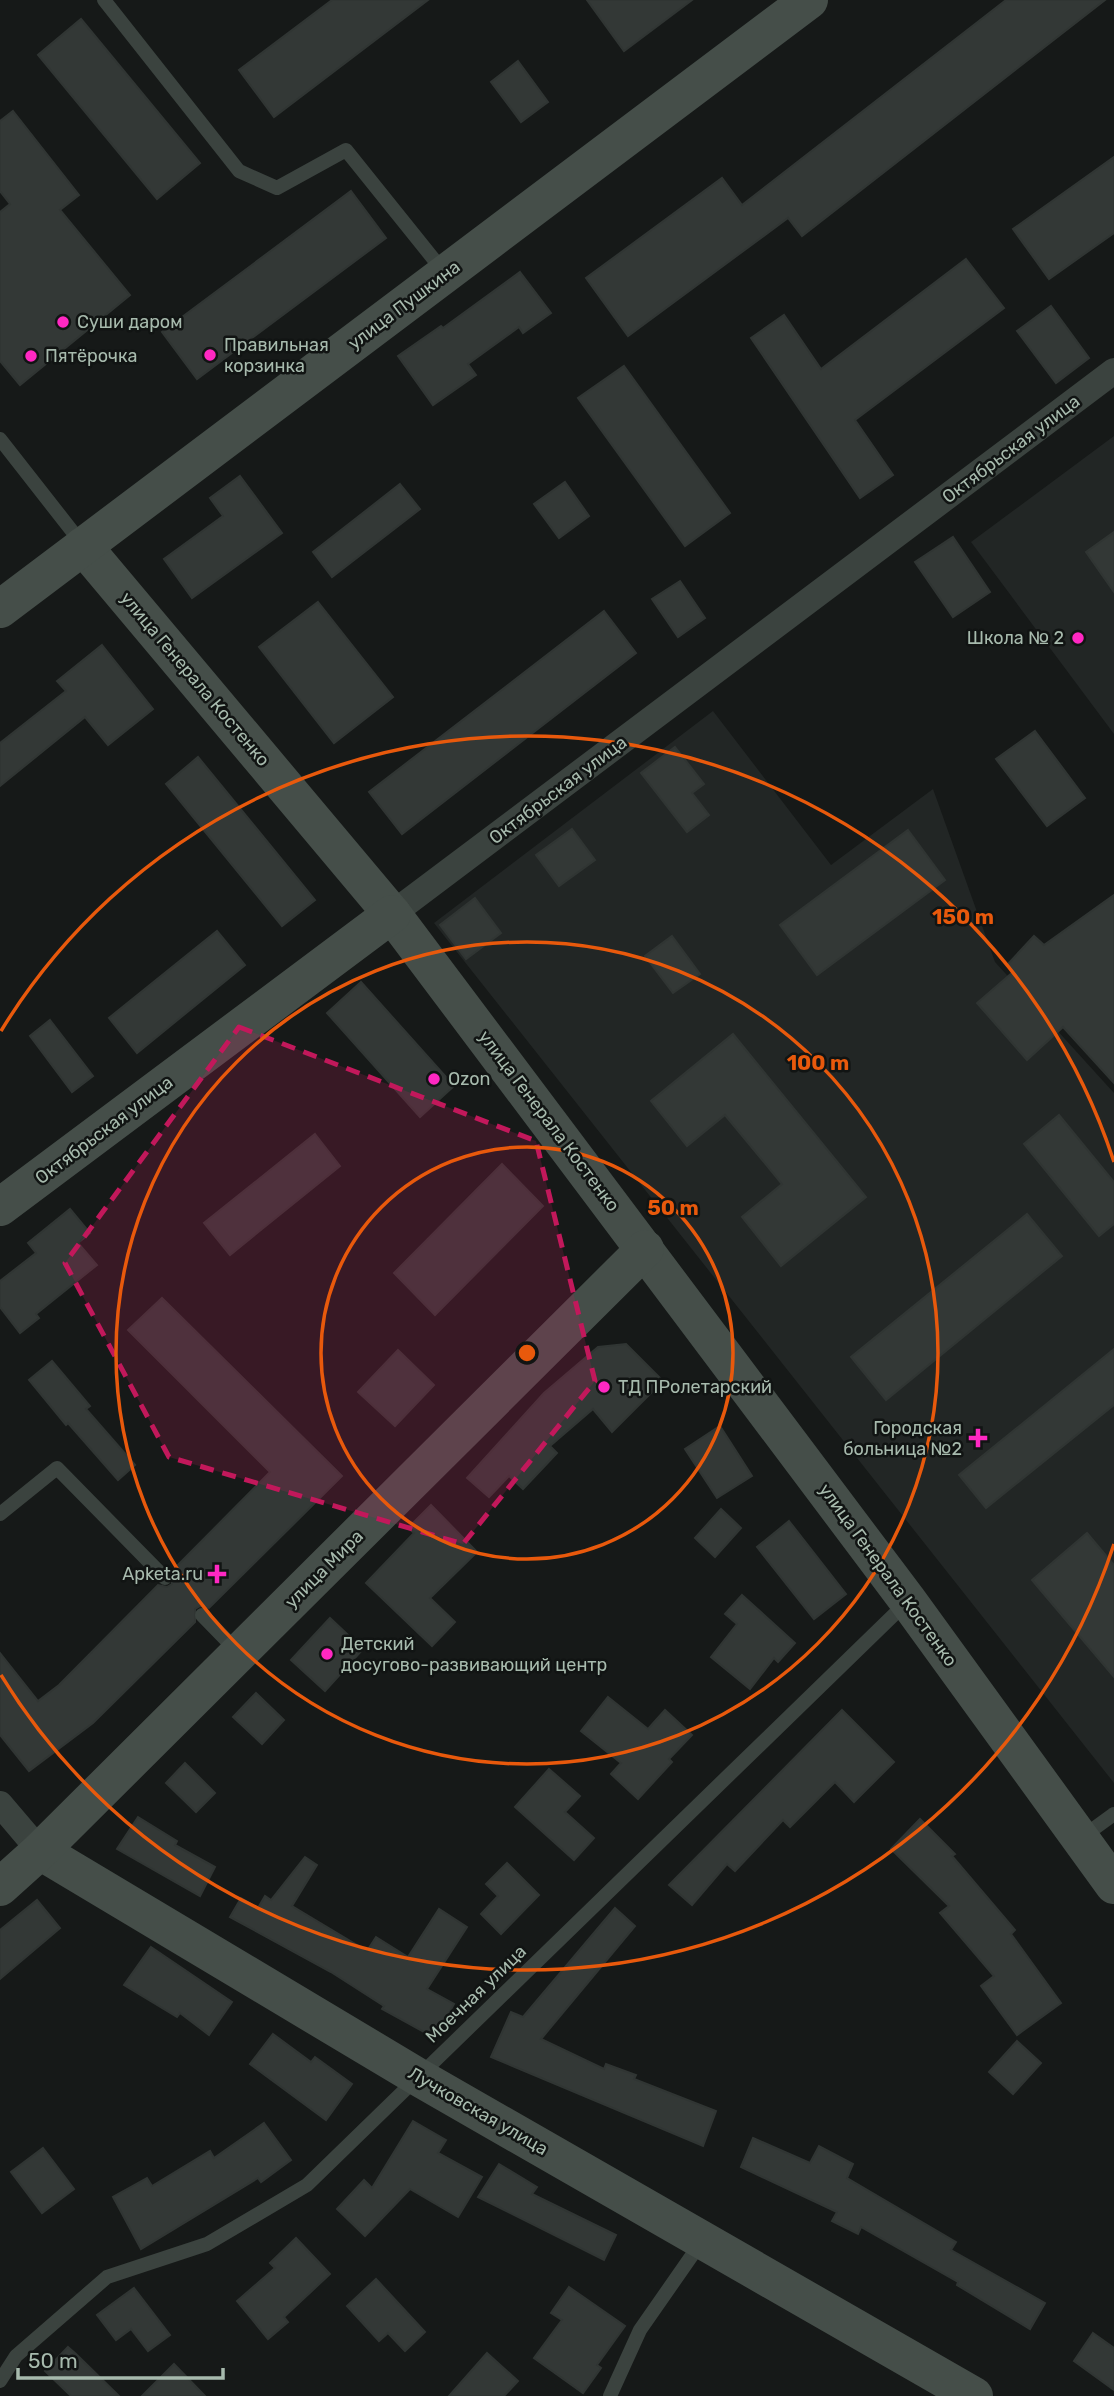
<svg xmlns="http://www.w3.org/2000/svg" width="1114" height="2396" font-family="Rubik,sans-serif">
<style>
.built{fill:#222625}
.building{fill:#333836;stroke:#303533;stroke-width:2}
.lines{fill:none;stroke-linecap:round;stroke-linejoin:round}
.lane{stroke:#3b433f;stroke-width:14}
.street{stroke:#3b433f;stroke-width:26}
.secondary{stroke:#454e49;stroke-width:38}
.marked{fill:#c2185b;fill-opacity:0.2;stroke:#c2185b;stroke-width:5;stroke-dasharray:14 9;stroke-linejoin:round}
.ring{fill:none;stroke:#e8590c;stroke-width:3.5}
.poi-dot{fill:#ff28c2;stroke:#111413;stroke-width:2.5}
.labels{text-anchor:middle;stroke-width:5;stroke-linejoin:round;paint-order:stroke}
.street-label{font-size:18px;fill:#a7baad;stroke:#111413}
.poi-label{font-size:18px;fill:#a7baad;stroke:#111413;text-anchor:start}
.centre{fill:#e8590c;stroke:#111413;stroke-width:3.5}
.ring-label{font-size:21px;text-anchor:middle;font-weight:bold;fill:#e8590c;stroke:#111413;stroke-width:5;stroke-linejoin:round;paint-order:stroke}
</style>
<rect width="100%" height="100%" fill="#161918"/>
<g class="built">
<polygon points="1114,436 1114,734 971,542"/>
<polygon points="713,711 831,865 933,789 995,962 1114,1093 1114,1783 434,923"/>
</g>
<g class="building">
<polygon points="332,0 428,0 274,117 239,70"/>
<polygon points="587,0 692,0 624,51"/>
<polygon points="1006,0 1105,0 802,236 788,218 628,336 586,278 722,178 742,205"/>
<polygon points="81,19 200,163 157,199 38,55"/>
<polygon points="518,61 548,102 521,122 491,82"/>
<polygon points="13,111 79,195 60,210 130,295 20,385 0,361 0,212 10,204 0,191 0,121"/>
<polygon points="1114,157 1114,233 1049,279 1013,229"/>
<polygon points="351,191 386,238 197,379 162,332"/>
<polygon points="966,259 1004,308 855,420 893,475 860,498 751,338 784,315 821,369"/>
<polygon points="520,272 551,313 523,333 519,327 468,364 476,375 433,405 398,356 441,326 443,328"/>
<polygon points="1051,306 1089,358 1056,383 1017,331"/>
<polygon points="624,366 730,513 685,546 578,398"/>
<polygon points="240,476 282,533 192,598 164,559 223,516 210,498"/>
<polygon points="565,482 589,516 559,538 534,504"/>
<polygon points="400,484 420,509 332,577 313,552"/>
<polygon points="1114,532 1114,592 1086,552"/>
<polygon points="953,537 990,592 953,617 915,562"/>
<polygon points="680,581 705,618 678,637 652,599"/>
<polygon points="318,602 393,697 334,743 259,647"/>
<polygon points="604,611 636,653 402,834 369,792"/>
<polygon points="102,645 153,709 108,745 85,717 0,786 0,743 66,691 57,681"/>
<polygon points="1035,731 1085,798 1047,826 996,759"/>
<polygon points="675,747 704,784 692,793 709,815 687,832 641,773"/>
<polygon points="198,757 315,900 282,926 166,784"/>
<polygon points="572,829 595,860 559,886 536,855"/>
<polygon points="908,830 945,880 817,975 780,925"/>
<polygon points="1114,895 1114,1083 1063,1027 1027,1060 977,1003 1013,972 1007,965 1034,936 1044,945"/>
<polygon points="475,898 501,933 466,959 440,925"/>
<polygon points="217,931 245,965 137,1053 109,1018"/>
<polygon points="672,936 700,974 673,993 645,956"/>
<polygon points="361,982 454,1086 420,1117 327,1013"/>
<polygon points="50,1020 93,1076 72,1092 30,1036"/>
<polygon points="733,1034 866,1197 781,1266 742,1217 782,1184 725,1115 687,1146 651,1101"/>
<polygon points="1059,1115 1114,1182 1114,1224 1099,1236 1024,1144"/>
<polygon points="315,1134 340,1166 230,1255 204,1223"/>
<polygon points="502,1164 543,1206 435,1315 394,1273"/>
<polygon points="70,1209 90,1233 78,1243 97,1265 36,1314 39,1318 20,1333 0,1307 0,1281 36,1253 28,1243"/>
<polygon points="1027,1214 1062,1256 886,1400 851,1357"/>
<polygon points="162,1298 342,1476 209,1608 200,1606 195,1609 195,1622 93,1723 29,1771 0,1735 0,1653 38,1701 59,1685 158,1585 167,1587 172,1584 172,1571 270,1472 128,1330"/>
<polygon points="626,1344 663,1381 612,1432 593,1409 550,1446 557,1453 523,1489 509,1476 489,1497 467,1478 544,1393 598,1347"/>
<polygon points="1114,1349 1114,1405 986,1508 959,1475"/>
<polygon points="398,1350 434,1385 395,1426 358,1392"/>
<polygon points="52,1361 90,1406 86,1409 135,1465 118,1480 68,1423 66,1425 29,1380"/>
<polygon points="720,1426 752,1476 717,1498 685,1449"/>
<polygon points="431,1505 477,1552 430,1598 455,1622 432,1646 366,1583 414,1533 408,1528"/>
<polygon points="721,1509 741,1528 715,1557 695,1538"/>
<polygon points="789,1521 846,1594 814,1619 757,1547"/>
<polygon points="1087,1533 1114,1565 1114,1677 1032,1580"/>
<polygon points="742,1595 795,1643 778,1662 774,1658 750,1689 711,1657 737,1624 725,1614"/>
<polygon points="330,1618 363,1649 325,1691 291,1660"/>
<polygon points="256,1693 284,1720 262,1744 233,1717"/>
<polygon points="608,1697 648,1729 665,1710 692,1735 669,1759 672,1762 638,1799 611,1774 621,1763 581,1731"/>
<polygon points="842,1710 894,1762 854,1802 835,1782 790,1827 783,1820 735,1871 727,1864 692,1905 669,1885"/>
<polygon points="185,1763 215,1793 196,1812 166,1783"/>
<polygon points="549,1769 580,1796 565,1812 594,1838 574,1860 515,1807"/>
<polygon points="138,1817 177,1841 175,1845 215,1867 200,1896 117,1849"/>
<polygon points="920,1819 955,1854 952,1856 1015,1930 1011,1934 1061,2003 1017,2035 981,1986 994,1976 940,1913 949,1906 891,1849"/>
<polygon points="305,1857 317,1865 292,1906 367,1951 376,1937 408,1957 439,1909 467,1927 427,1989 454,2004 435,2038 382,2009 384,2006 331,1972 230,1917 241,1898 258,1908 265,1896 271,1900"/>
<polygon points="507,1863 539,1895 501,1934 481,1914 498,1896 486,1884"/>
<polygon points="37,1900 60,1928 0,1979 0,1930"/>
<polygon points="615,1908 635,1926 541,2039 604,2069 606,2064 636,2075 634,2079 716,2111 703,2146 491,2057 511,2012 523,2017"/>
<polygon points="151,1947 232,2002 209,2035 180,2013 177,2017 124,1985"/>
<polygon points="273,2034 311,2062 315,2057 352,2084 326,2120 250,2064"/>
<polygon points="1017,2041 1041,2063 1013,2094 989,2072"/>
<polygon points="413,2121 446,2140 438,2153 482,2177 458,2217 410,2189 365,2236 337,2209 364,2180 372,2188"/>
<polygon points="264,2123 291,2160 261,2182 258,2178 141,2249 113,2197 147,2178 152,2186 210,2151 214,2158"/>
<polygon points="753,2138 810,2163 819,2146 853,2164 847,2178 956,2242 951,2250 1045,2303 1030,2329 957,2285 958,2282 861,2227 858,2234 832,2221 837,2212 741,2167"/>
<polygon points="43,2148 74,2189 42,2213 11,2172"/>
<polygon points="499,2164 537,2187 532,2194 616,2235 604,2260 478,2197"/>
<polygon points="296,2238 330,2274 284,2317 288,2322 268,2339 237,2301 275,2268 270,2263"/>
<polygon points="376,2279 425,2332 405,2351 388,2333 379,2341 347,2306"/>
<polygon points="569,2287 625,2326 597,2365 601,2368 583,2393 534,2358 562,2320 551,2313"/>
<polygon points="134,2288 170,2335 148,2351 131,2329 116,2340 97,2315"/>
<polygon points="1093,2333 1114,2348 1114,2390 1074,2361"/>
<polygon points="68,2347 76,2354 119,2396 71,2396 45,2371"/>
<polygon points="487,2353 518,2381 504,2396 449,2396"/>
<polygon points="174,2364 205,2396 142,2396"/>
</g>
<g class="lines">
<g class="lane">
<polyline points="104,0 239,171 277,188 346,150 444,272"/>
<polyline points="0,439 83,545"/>
<polyline points="0,1514 57,1468 165,1578"/>
<polyline points="202,1615 238,1652"/>
<polyline points="1081,1838 1114,1814"/>
<polyline points="0,2381 16,2356 107,2277 207,2244 307,2185 907,1602"/>
<polyline points="610,2396 640,2330 702,2241"/>
</g>
<g class="street">
<polyline points="392,914 1114,371"/>
<polyline points="0,1804 40,1851"/>
</g>
<g class="secondary">
<polyline points="83,546 392,914 908,1601 1114,1885"/>
<polyline points="0,609 809,0"/>
<polyline points="0,1207 392,914"/>
<polyline points="40,1851 418,2077 974,2396"/>
<polyline points="0,1887 40,1851 645,1249"/>
</g>
</g>
<path class="marked" d="M239,1027L536,1141L595,1381L463,1544L169,1457L65,1263Z"/>
<g class="ring">
<circle cx="527" cy="1353" r="206"/>
<circle cx="527" cy="1353" r="411"/>
<path d="M1114 1544A617 617 0 0 1 1 1675M1 1031A617 617 0 0 1 1114 1162"/>
</g>
<g class="poi-dot">
<circle cx="63" cy="322" r="7"/>
<circle cx="210" cy="355" r="7"/>
<circle cx="31" cy="356" r="7"/>
<circle cx="1078" cy="638" r="7"/>
<circle cx="434" cy="1079" r="7"/>
<circle cx="604" cy="1387" r="7"/>
<path d="M974.5 1427.5h7v7h7v7h-7v7h-7v-7h-7v-7h7z"/>
<path d="M213.5 1563.5h7v7h7v7h-7v7h-7v-7h-7v-7h7z"/>
<circle cx="327" cy="1654" r="7"/>
</g>
<g class="labels">
<g class="street-label">
<text transform="translate(404 305) rotate(-37)" y="6">улица Пушкина</text>
<text transform="translate(1011 449) rotate(-37)" y="6">Октябрьская улица</text>
<text transform="translate(195 679) rotate(50)" y="6">улица Генерала Костенко</text>
<text transform="translate(558 790) rotate(-37)" y="6">Октябрьская улица</text>
<text transform="translate(549 1121) rotate(53)" y="6">улица Генерала Костенко</text>
<text transform="translate(104 1130) rotate(-37)" y="6">Октябрьская улица</text>
<text transform="translate(324 1569) rotate(-45)" y="6">улица Мира</text>
<text transform="translate(888 1575) rotate(54)" y="6">улица Генерала Костенко</text>
<text transform="translate(476 1994) rotate(-44)" y="6">Моечная улица</text>
<text transform="translate(478 2111) rotate(30)" y="6">Лучковская улица</text>
</g>
<g class="poi-label">
<text x="77" y="328">Суши даром</text>
<text x="224" y="351">Правильная<tspan x="224" dy="21">корзинка</tspan></text>
<text x="45" y="362">Пятёрочка</text>
<text x="1064" y="644" text-anchor="end">Школа № 2</text>
<text x="448" y="1085">Ozon</text>
<text x="618" y="1393">ТД ПРолетарский</text>
<text x="962" y="1434" text-anchor="end">Городская<tspan x="962" dy="21">больница №2</tspan></text>
<text x="203" y="1580" text-anchor="end">Apketa.ru</text>
<text x="341" y="1650">Детский<tspan x="341" dy="21">досугово-развивающий центр</tspan></text>
</g>
</g>
<circle cx="527" cy="1353" r="10" class="centre"/>
<g class="ring-label">
<text x="963" y="924">150 m</text>
<text x="818" y="1070">100 m</text>
<text x="673" y="1215">50 m</text>
</g>
<path d="M18 2368v10h205v-10" fill="none" stroke="#a7baad" stroke-width="3.5"/>
<text x="28" y="2368" font-size="21" fill="#a7baad" stroke="#111413" stroke-width="5" paint-order="stroke">50 m</text>
</svg>
